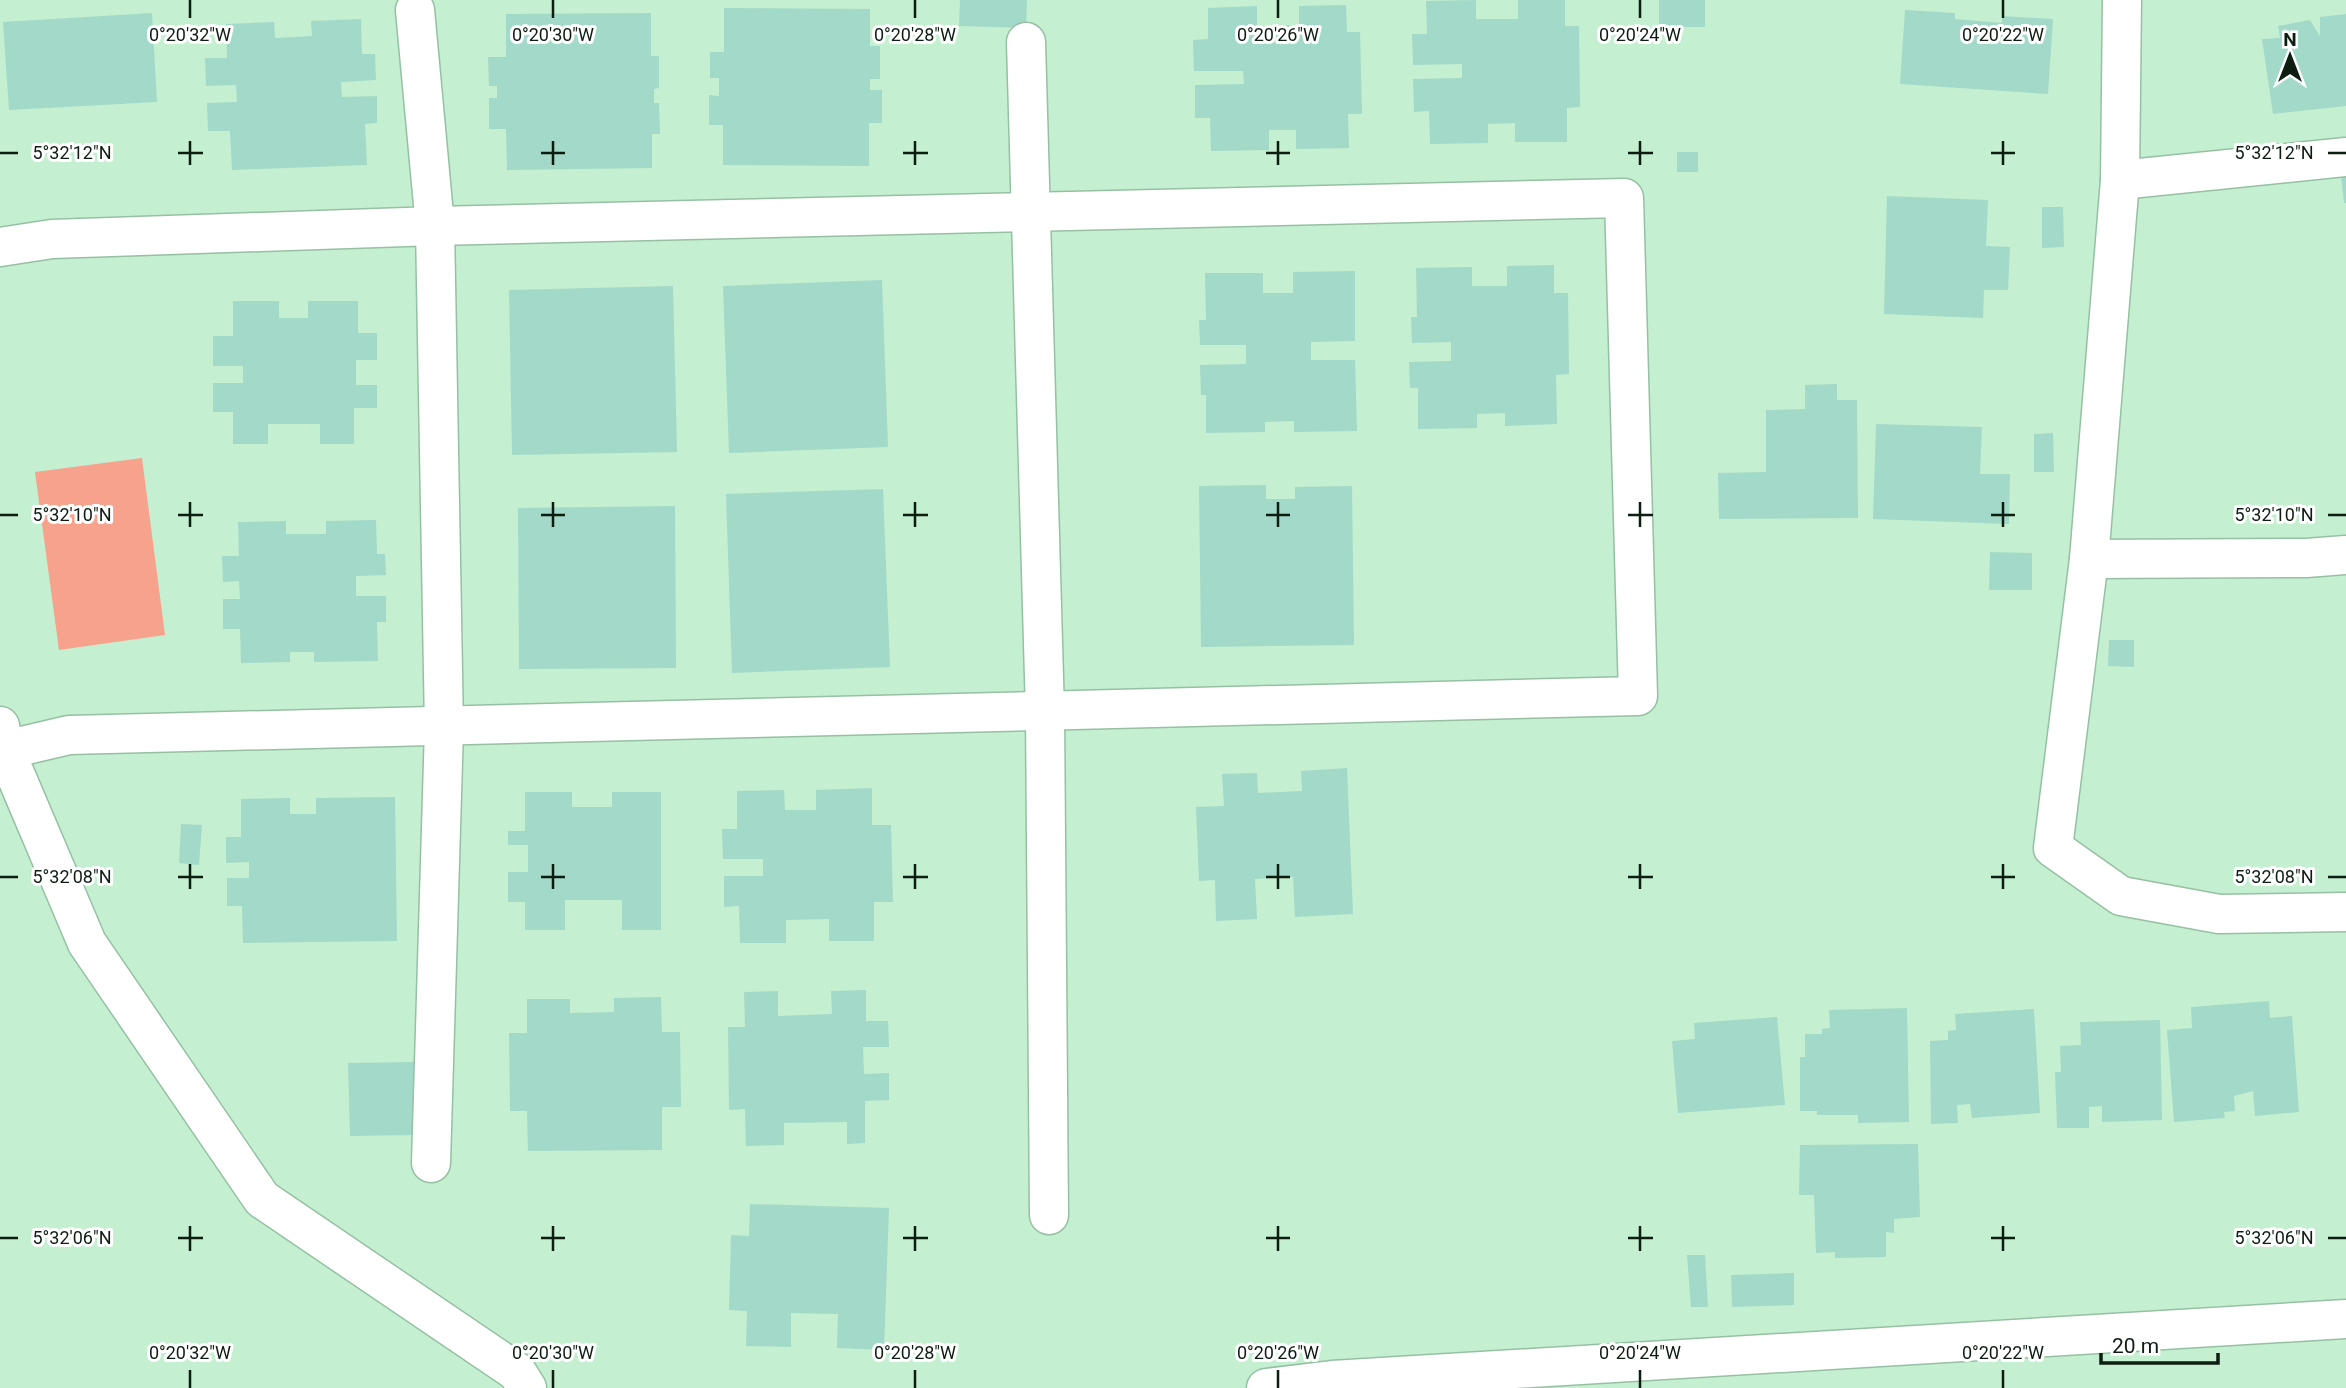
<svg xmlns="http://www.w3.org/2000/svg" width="2346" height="1388" font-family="Roboto,sans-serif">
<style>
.green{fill:#f7a28d}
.building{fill:#a3d9c9}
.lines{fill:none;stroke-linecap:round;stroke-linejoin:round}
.street-casing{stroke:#96c0a3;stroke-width:41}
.street{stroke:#fff;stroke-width:38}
.ticks{fill:none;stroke:#0d1d12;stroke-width:2.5}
.ticks-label{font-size:18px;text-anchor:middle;fill:#0d1d12;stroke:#fff;stroke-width:6;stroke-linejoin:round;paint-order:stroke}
</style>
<rect width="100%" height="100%" fill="#c4efd1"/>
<polygon class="green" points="142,458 165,635 59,650 35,472"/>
<g class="building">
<polygon points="960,0 1027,0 1026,28 959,26"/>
<polygon points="1476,0 1476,19 1518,19 1518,0 1565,0 1565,26 1579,26 1580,107 1567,108 1567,142 1515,142 1515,123 1488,124 1488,143 1430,144 1429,111 1414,112 1413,79 1462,78 1462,64 1413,65 1412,34 1427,34 1426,1"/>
<rect x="1659" y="0" width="46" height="27"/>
<polygon points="1346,5 1347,32 1360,32 1362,114 1348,114 1349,148 1296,149 1296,130 1269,130 1269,150 1211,151 1210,118 1195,118 1195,85 1244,84 1243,71 1194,71 1193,40 1208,39 1208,8 1257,6 1257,26 1299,25 1299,6"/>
<polygon points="724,8 870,9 870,46 880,46 880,79 870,79 870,90 882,90 882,123 869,123 869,166 723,165 723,125 709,125 709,95 719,96 719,78 710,78 710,52 724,52"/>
<polygon points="1905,10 1955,13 1955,19 2002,23 2002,16 2053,19 2048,94 1900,84"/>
<polygon points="152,13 157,102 9,110 3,22"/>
<polygon points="651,13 651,56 659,56 659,88 654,89 654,103 659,103 660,134 652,134 652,168 507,170 506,129 489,129 489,98 497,98 497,86 489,86 488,57 506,57 506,14"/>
<polygon points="2346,14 2346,106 2273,114 2262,39 2280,38 2278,26 2310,20 2320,36 2320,17"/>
<polygon points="361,19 362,54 375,54 376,80 341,82 342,97 377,96 377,123 365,124 367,165 232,170 230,131 208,131 207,103 237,102 236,85 206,86 205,58 227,58 226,24 274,22 275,38 312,36 311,21"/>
<rect x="1677" y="152" width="21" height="20"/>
<polygon points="2340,166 2346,166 2346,203 2344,203"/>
<polygon points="1887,196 1988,200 1986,246 2010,247 2008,290 1984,290 1983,318 1884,314"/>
<polygon points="2042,207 2063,207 2064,247 2042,248"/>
<polygon points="1554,265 1554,293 1568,293 1569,374 1556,375 1557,424 1505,426 1505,413 1477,414 1477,428 1418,429 1418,388 1410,388 1409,362 1451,361 1451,342 1412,343 1411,317 1417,317 1416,268 1472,267 1472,286 1507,286 1507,266"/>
<polygon points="1355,271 1355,341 1311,342 1311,360 1355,360 1357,431 1294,432 1294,421 1265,422 1265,432 1206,433 1206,395 1201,395 1200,365 1246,364 1246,345 1200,345 1199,320 1206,320 1205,273 1263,273 1263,293 1293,293 1293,272"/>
<polygon points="882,280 888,447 729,453 723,286"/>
<polygon points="673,286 677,452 512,455 509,290"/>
<polygon points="233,301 279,301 279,318 308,318 308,301 358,301 358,333 377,333 377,360 356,360 356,385 377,385 377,408 354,408 354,444 320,444 320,424 268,424 268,444 233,444 233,412 213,412 213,383 243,383 243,366 213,366 213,336 233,336"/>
<polygon points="1837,384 1837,400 1857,400 1858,518 1719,519 1718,473 1766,472 1766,410 1805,409 1805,385"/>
<polygon points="1876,424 1982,427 1980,474 2010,474 2009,524 1873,519"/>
<polygon points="2053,433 2054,472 2034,472 2034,434"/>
<polygon points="1266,485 1266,499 1295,499 1295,487 1352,486 1354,645 1201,647 1199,486"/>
<polygon points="883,489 890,667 732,673 726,494"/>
<polygon points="675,506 676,668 519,669 518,508"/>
<polygon points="376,520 377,554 385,554 386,575 356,576 356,596 386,596 386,622 377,622 378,661 314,662 314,652 290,652 290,662 241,663 240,629 223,629 223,599 240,599 239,581 223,582 222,556 239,556 238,522 286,521 286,534 326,534 326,521"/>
<polygon points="1990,552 2032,553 2032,590 1989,590"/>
<polygon points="2109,640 2134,640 2134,667 2108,666"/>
<polygon points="1347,768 1353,914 1295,917 1293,877 1255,879 1257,919 1216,921 1215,880 1199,881 1196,807 1224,806 1222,774 1257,773 1258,793 1302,791 1301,771"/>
<polygon points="872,788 872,825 891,825 893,902 874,902 874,941 829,941 829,919 786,920 786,943 740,943 739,906 724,907 724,876 763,876 763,859 723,859 722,829 737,829 737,791 784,790 785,810 816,810 816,790"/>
<polygon points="525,792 572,792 572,807 612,807 612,792 661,792 661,930 622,930 622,900 565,900 565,930 525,930 525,902 508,902 508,872 528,872 528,845 508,845 508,831 525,831"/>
<polygon points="395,797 397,941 243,943 242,906 227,906 227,878 249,878 249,862 226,863 226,837 241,837 241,799 290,798 290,814 316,814 316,798"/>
<polygon points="181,824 202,825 199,865 179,863"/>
<polygon points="866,990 866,1021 888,1021 889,1047 863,1047 864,1074 889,1073 889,1100 865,1101 865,1143 847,1144 847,1122 784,1123 784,1145 746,1146 745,1109 729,1110 728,1027 745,1027 744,992 778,991 778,1016 832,1014 831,991"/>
<polygon points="661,997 662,1032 680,1032 681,1107 662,1107 662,1150 528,1151 527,1111 510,1111 509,1033 527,1033 527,999 570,999 570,1013 614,1012 614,998"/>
<polygon points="2269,1001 2270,1018 2292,1016 2299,1112 2255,1116 2253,1091 2234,1096 2235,1111 2224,1112 2225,1118 2174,1122 2167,1030 2192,1028 2191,1007"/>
<polygon points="1907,1008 1909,1122 1858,1123 1858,1115 1817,1115 1817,1111 1800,1111 1800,1057 1805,1057 1805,1034 1822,1034 1822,1029 1830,1028 1829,1010"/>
<polygon points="2034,1009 2040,1113 1972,1118 1970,1104 1957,1105 1958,1123 1931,1124 1930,1041 1948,1040 1948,1031 1956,1030 1955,1014"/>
<polygon points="1777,1017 1785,1105 1678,1113 1672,1041 1695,1039 1694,1023"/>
<polygon points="2160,1020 2162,1120 2102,1122 2102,1106 2089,1107 2089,1128 2057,1128 2055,1072 2061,1072 2060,1046 2081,1045 2080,1022"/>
<polygon points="415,1062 416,1135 350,1136 348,1063"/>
<polygon points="1918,1144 1920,1217 1894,1219 1894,1233 1886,1232 1886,1257 1835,1258 1835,1252 1816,1253 1814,1195 1799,1195 1800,1145"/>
<polygon points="750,1204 889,1208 884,1350 837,1348 838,1314 791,1313 791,1347 746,1346 747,1311 729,1310 731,1235 749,1236"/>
<polygon points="1687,1255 1705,1255 1708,1307 1691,1307"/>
<polygon points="1794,1273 1794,1305 1732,1307 1731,1275"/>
</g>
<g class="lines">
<g class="street-casing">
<g id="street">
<polyline points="2122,0 2120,180 2089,559 2053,848 2121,896 2219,914 2346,912"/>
<polyline points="415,10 435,226 444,728 431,1163"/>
<polyline points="1026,42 1045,713 1049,1215"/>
<polyline points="2120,180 2346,157"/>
<polyline points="0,247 52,239 435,226 1624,198 1638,696 69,735 5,750"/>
<polyline points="2089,559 2306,558 2346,555"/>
<polyline points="0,726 5,750 87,943 262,1199 517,1372 527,1388"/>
<polyline points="1266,1388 1332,1380 2346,1319"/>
</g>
</g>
<use href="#street" class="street"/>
</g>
<path class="ticks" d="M190,0V18M553,0V18M915,0V18M1278,0V18M1640,0V18M2003,0V18M190,141V165M553,141V165M915,141V165M1278,141V165M1640,141V165M2003,141V165M0,153H18M178,153H203M541,153H565M903,153H928M1266,153H1290M1628,153H1653M1991,153H2015M2328,153H2346M190,502V527M553,502V527M915,502V527M1278,502V527M1640,502V527M2003,502V527M0,515H18M178,515H203M541,515H565M903,515H928M1266,515H1290M1628,515H1653M1991,515H2015M2328,515H2346M190,864V889M553,864V889M915,864V889M1278,864V889M1640,864V889M2003,864V889M0,877H18M178,877H203M541,877H565M903,877H928M1266,877H1290M1628,877H1653M1991,877H2015M2328,877H2346M190,1226V1251M553,1226V1251M915,1226V1251M1278,1226V1251M1640,1226V1251M2003,1226V1251M0,1238H18M178,1238H203M541,1238H565M903,1238H928M1266,1238H1290M1628,1238H1653M1991,1238H2015M2328,1238H2346M190,1370V1388M553,1370V1388M915,1370V1388M1278,1370V1388M1640,1370V1388M2003,1370V1388"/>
<g class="ticks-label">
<text x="190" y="41">0°20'32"W</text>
<text x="553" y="41">0°20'30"W</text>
<text x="915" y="41">0°20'28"W</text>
<text x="1278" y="41">0°20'26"W</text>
<text x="1640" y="41">0°20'24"W</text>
<text x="2003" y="41">0°20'22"W</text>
<text x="72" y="159">5°32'12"N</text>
<text x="2274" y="159">5°32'12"N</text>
<text x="72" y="521">5°32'10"N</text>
<text x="2274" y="521">5°32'10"N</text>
<text x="72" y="883">5°32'08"N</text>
<text x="2274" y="883">5°32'08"N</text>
<text x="72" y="1244">5°32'06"N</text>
<text x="2274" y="1244">5°32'06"N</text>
<text x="190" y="1359">0°20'32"W</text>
<text x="553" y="1359">0°20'30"W</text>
<text x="915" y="1359">0°20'28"W</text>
<text x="1278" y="1359">0°20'26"W</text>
<text x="1640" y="1359">0°20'24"W</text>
<text x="2003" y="1359">0°20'22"W</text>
</g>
<g transform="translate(2290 56)" stroke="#ffffff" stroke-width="5" paint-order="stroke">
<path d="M0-5L12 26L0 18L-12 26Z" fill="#0d1d12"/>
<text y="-10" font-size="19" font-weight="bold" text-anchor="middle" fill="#0d1d12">N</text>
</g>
<path d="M2101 1353v10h117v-10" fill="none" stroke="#0d1d12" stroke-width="3.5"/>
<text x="2112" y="1353" font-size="21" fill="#0d1d12" stroke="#ffffff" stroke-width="5" paint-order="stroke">20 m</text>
</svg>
